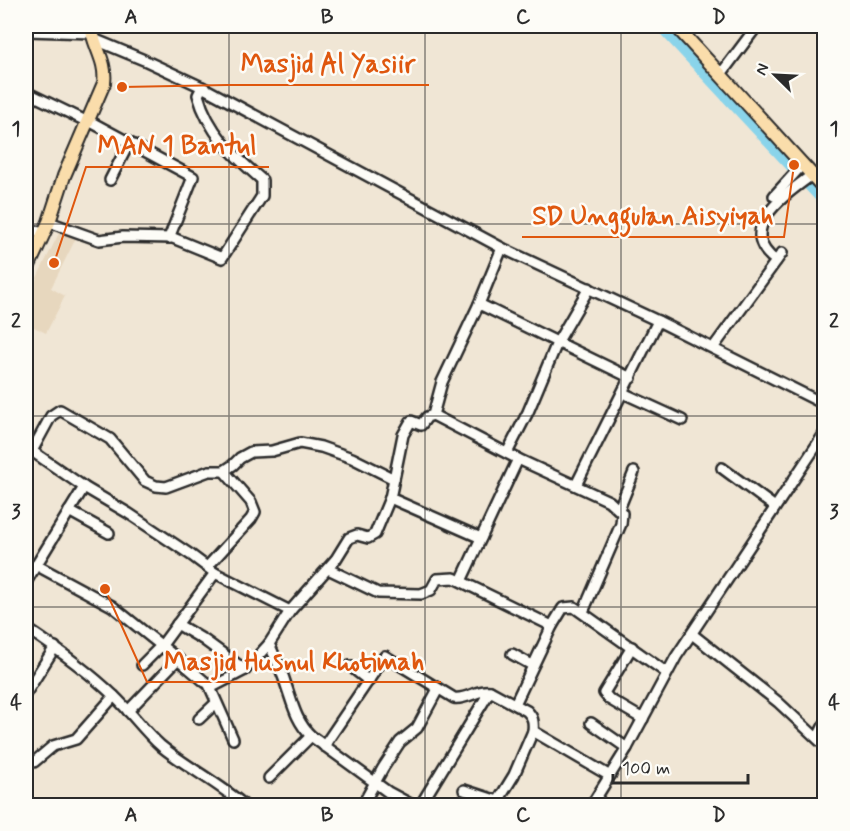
<svg xmlns="http://www.w3.org/2000/svg" width="850" height="831" font-family="Mynerve,sans-serif">
<style>
.built{fill:#e7d7be}
.lines{fill:none;stroke-linecap:round;stroke-linejoin:round}
.canal{stroke:#8ad4ea;stroke-width:9}
.minor-casing{stroke:#2b2b2b;stroke-width:14}
.major-casing{stroke:#2b2b2b;stroke-width:16}
.minor{stroke:#fdfcf7;stroke-width:9}
.major{stroke:#faddab;stroke-width:12}
.grid{fill:none;stroke:#2b2b2b;stroke-width:1.5;stroke-opacity:0.55}
.leader{fill:none;stroke:#df570e;stroke-width:2}
.callout-dot{fill:#df570e;stroke:#fdfcf7;stroke-width:2}
.callout-label{font-size:26px;text-anchor:middle;font-weight:bold;fill:#df570e;stroke:#fdfcf7;stroke-width:5;stroke-linejoin:round;paint-order:stroke}
.neatline{fill:none;stroke:#2b2b2b;stroke-width:2}
.grid-label{font-size:20px;text-anchor:middle;font-weight:bold;fill:#2b2b2b}
</style>
<rect width="100%" height="100%" fill="#f0e6d5"/>
<filter id="ink" filterUnits="userSpaceOnUse"><feTurbulence type="fractalNoise" baseFrequency=".0167" numOctaves="2"/><feDisplacementMap in="SourceGraphic" scale="12" xChannelSelector="R" yChannelSelector="G"/><feConvolveMatrix kernelMatrix="1 2 1 2 8 2 1 2 1" color-interpolation-filters="sRGB"/></filter>
<g filter="url(#ink)">
<polygon class="built" points="61,229 77,236 51,288 65,296 46,333 26,323 26,300"/>
<g class="lines">
<polyline class="canal" points="659,26 824,203"/>
<g class="minor-casing">
<g id="minor">
<polyline points="26,31 92,33"/>
<polyline points="96,40 144,60 202,87 502,248 658,321 824,404"/>
<polyline points="721,74 757,26"/>
<polyline points="26,92 88,122"/>
<polyline points="89,121 193,177 169,238"/>
<polyline points="110,180 129,143"/>
<polyline points="774,196 803,164"/>
<path d="M49,222L99,240L123,237L173,238L222,258L262,196V180C234,156 208,132 198,95L202,87"/>
<polyline points="26,228 43,233"/>
<path d="M776,261C734,229 785,195 812,175"/>
<polyline points="479,304 631,378"/>
<polyline points="713,348 782,253"/>
<polyline points="623,393 682,420"/>
<polyline points="433,415 518,459 609,501 622,513 621,524 583,612"/>
<polyline points="26,447 84,487 128,513 191,555 215,573 290,611"/>
<polyline points="32,451 51,416 60,410 110,439 145,481 156,486 166,487 209,471 224,471 233,465 240,458 251,452 272,451 300,443 321,447 352,458 394,479 403,435 411,421 421,425 427,417 433,415 442,382 479,304 502,248"/>
<polyline points="507,453 528,412 557,343 589,288"/>
<polyline points="722,468 775,507"/>
<polyline points="394,479 390,498 481,538"/>
<polyline points="576,485 658,321"/>
<path d="M390,498L375,534L368,538L357,535L349,538L336,559L290,611L269,644C275,657 282,671 286,685C293,705 296,721 311,736L388,792L414,806"/>
<polyline points="619,509 634,472"/>
<polyline points="69,511 109,533"/>
<polyline points="36,565 112,606 178,659"/>
<polyline points="208,566 251,519 255,512 251,502 224,471"/>
<polyline points="328,569 378,593 421,594 431,590 437,579 454,578 552,626 563,608 574,607 667,673"/>
<polyline points="461,581 518,459"/>
<polyline points="26,582 84,487"/>
<polyline points="177,624 204,640 245,670"/>
<path d="M26,628C56,648 87,670 114,696C131,712 144,731 161,746C188,768 219,783 245,806"/>
<polyline points="692,634 778,702 824,745"/>
<polyline points="632,647 604,693 609,699 643,719"/>
<polyline points="512,654 532,665"/>
<polyline points="142,665 162,645 215,573"/>
<polyline points="350,666 369,681"/>
<polyline points="209,685 233,739"/>
<polyline points="26,693 55,647"/>
<polyline points="515,704 552,626"/>
<polyline points="128,711 178,659 205,682 214,686 245,670 269,644"/>
<polyline points="199,719 216,703"/>
<polyline points="591,723 627,748"/>
<polyline points="533,731 610,776"/>
<polyline points="818,737 824,725"/>
<path d="M324,746L385,656L454,698C467,700 477,689 490,691L527,711C533,717 534,722 533,731L514,775L498,801V806"/>
<polyline points="26,762 34,762 53,746 76,739 114,696"/>
<polyline points="269,778 311,736"/>
<polyline points="464,790 498,801"/>
<polyline points="362,806 383,768 400,742 417,728 438,689"/>
<polyline points="420,806 490,691"/>
<polyline points="591,806 627,748 676,657 824,434"/>
</g>
</g>
<g class="major-casing">
<g id="major">
<polyline points="676,26 824,188"/>
<path d="M26,272L49,222L64,176L104,83C107,61 93,46 91,26"/>
</g>
</g>
<use href="#minor" class="minor"/>
<use href="#major" class="major"/>
</g>
</g>
<path class="grid" d="M229,26V806M425,26V806M621,26V806M26,224H824M26,416H824M26,607H824"/>
<path class="leader" d="M122 87L227 85H429M54 263L86 167H269M794 165L784 237H522M105 589L147 682H441"/>
<g class="callout-dot">
<circle cx="122" cy="87" r="6"/>
<circle cx="54" cy="263" r="6"/>
<circle cx="794" cy="165" r="6"/>
<circle cx="105" cy="589" r="6"/>
</g>
<g class="callout-label">
<text x="328" y="72">Masjid Al Yasiir</text>
<text x="177" y="154">MAN 1 Bantul</text>
<text x="653" y="224">SD Unggulan Aisyiyah</text>
<text x="294" y="670">Masjid Husnul Khotimah</text>
</g>
<rect width="850" height="831" fill="none" stroke="#fdfcf7" stroke-width="66"/>
<g transform="translate(775 75) rotate(294)" stroke="#fdfcf7" stroke-width="4.5" paint-order="stroke">
<path d="M0-4.5L10 22L0 15L-10 22Z" fill="#2b2b2b"/>
<text y="-9" font-size="16" font-weight="bold" text-anchor="middle" fill="#2b2b2b">N</text>
</g>
<path d="M613 774v9h135v-9" fill="none" stroke="#2b2b2b" stroke-width="3"/>
<text x="622" y="774" font-size="18" fill="#2b2b2b" stroke="#fdfcf7" stroke-width="4.5" paint-order="stroke">100 m</text>
<rect x="33" y="33" width="784" height="765" class="neatline"/>
<g class="grid-label">
<text x="131" y="23">A</text>
<text x="327" y="23">B</text>
<text x="523" y="23">C</text>
<text x="719" y="23">D</text>
<text x="16" y="135">1</text>
<text x="834" y="135">1</text>
<text x="16" y="327">2</text>
<text x="834" y="327">2</text>
<text x="16" y="518">3</text>
<text x="834" y="518">3</text>
<text x="16" y="709">4</text>
<text x="834" y="709">4</text>
<text x="131" y="821">A</text>
<text x="327" y="821">B</text>
<text x="523" y="821">C</text>
<text x="719" y="821">D</text>
</g>
</svg>
